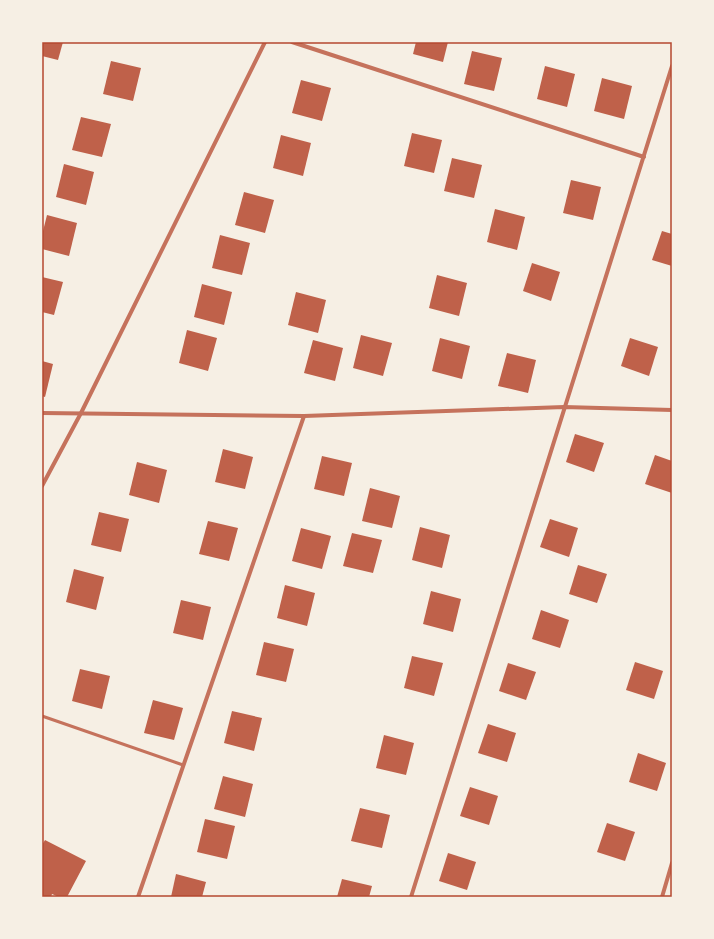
<svg xmlns="http://www.w3.org/2000/svg" width="714" height="939" font-family="'Crimson Pro',serif">
<style>
.building{fill:#bf614a}
.lines{fill:none;stroke-linecap:round;stroke-linejoin:round}
.service{stroke:#c5725c;stroke-width:3}
.minor{stroke:#c5725c;stroke-width:4}
.neatline{fill:none;stroke:#b5482f;stroke-width:1.5}
</style>
<rect width="100%" height="100%" fill="#f6efe4"/>
<g class="building">
<polygon points="42,42 63,42 58,60 42,56"/>
<polygon points="416,42 448,42 443,62 413,54"/>
<polygon points="472,51 502,58 494,91 464,84"/>
<polygon points="111,61 141,68 133,101 103,94"/>
<polygon points="545,66 575,74 567,107 537,99"/>
<polygon points="602,78 632,86 624,119 594,111"/>
<polygon points="301,80 331,88 322,121 292,113"/>
<polygon points="81,117 111,124 102,157 72,150"/>
<polygon points="412,133 442,140 434,173 404,166"/>
<polygon points="281,135 311,143 303,176 273,168"/>
<polygon points="452,158 482,165 474,198 444,191"/>
<polygon points="64,164 94,172 86,205 56,197"/>
<polygon points="571,180 601,187 593,220 563,213"/>
<polygon points="244,192 274,200 265,233 235,225"/>
<polygon points="495,209 525,217 517,250 487,242"/>
<polygon points="47,215 77,223 69,256 42,249 42,235"/>
<polygon points="662,231 672,234 672,266 652,260"/>
<polygon points="220,235 250,243 242,275 212,268"/>
<polygon points="532,263 560,272 551,301 523,291"/>
<polygon points="437,275 467,283 459,316 429,308"/>
<polygon points="42,277 63,282 54,315 42,312"/>
<polygon points="202,284 232,292 224,325 194,317"/>
<polygon points="296,292 326,300 318,333 288,325"/>
<polygon points="187,330 217,338 208,371 179,363"/>
<polygon points="361,335 392,343 383,376 353,368"/>
<polygon points="440,338 470,346 462,379 432,371"/>
<polygon points="630,338 658,347 649,376 621,366"/>
<polygon points="313,340 343,348 335,381 304,373"/>
<polygon points="507,353 536,360 528,393 498,386"/>
<polygon points="42,361 53,364 45,397 42,396"/>
<polygon points="575,434 604,443 594,472 566,462"/>
<polygon points="223,449 253,457 245,489 215,482"/>
<polygon points="655,455 672,461 672,493 645,484"/>
<polygon points="322,456 352,463 344,496 314,489"/>
<polygon points="137,462 167,470 159,503 129,495"/>
<polygon points="370,488 400,496 392,528 362,521"/>
<polygon points="99,512 129,519 121,552 91,545"/>
<polygon points="550,519 578,528 569,557 540,547"/>
<polygon points="208,521 238,528 229,561 199,554"/>
<polygon points="420,527 450,535 442,568 412,560"/>
<polygon points="301,528 331,536 322,569 292,561"/>
<polygon points="352,533 382,540 373,573 343,566"/>
<polygon points="578,565 607,574 597,603 569,594"/>
<polygon points="74,569 104,577 96,610 66,602"/>
<polygon points="285,585 315,593 307,626 277,618"/>
<polygon points="431,591 461,599 453,632 423,624"/>
<polygon points="181,600 211,607 203,640 173,633"/>
<polygon points="541,610 569,620 560,648 532,639"/>
<polygon points="264,642 294,649 286,682 256,675"/>
<polygon points="412,656 443,663 434,696 404,688"/>
<polygon points="635,662 663,671 654,699 626,690"/>
<polygon points="508,663 536,672 526,700 499,691"/>
<polygon points="80,669 110,676 102,709 72,701"/>
<polygon points="153,700 183,708 174,740 144,733"/>
<polygon points="232,711 262,718 254,751 224,743"/>
<polygon points="488,724 516,733 507,762 478,753"/>
<polygon points="384,735 414,743 406,775 376,768"/>
<polygon points="638,753 666,763 657,791 629,782"/>
<polygon points="223,776 253,784 245,817 214,809"/>
<polygon points="470,787 498,796 489,825 460,816"/>
<polygon points="360,808 390,815 382,848 351,841"/>
<polygon points="205,819 235,826 227,859 197,852"/>
<polygon points="607,823 635,832 625,861 597,852"/>
<polygon points="45,840 86,861 67,897 59,897 52,894 51,897 42,897 42,845"/>
<polygon points="448,853 476,862 467,890 439,881"/>
<polygon points="176,874 206,882 202,897 171,897"/>
<polygon points="342,879 372,886 369,897 337,897"/>
</g>
<g class="lines">
<polyline class="service" points="42,716 183,765"/>
<g class="minor">
<polyline points="292,42 644,157"/>
<polyline points="42,413 304,416 564,407 672,410"/>
<polyline points="42,486 81,413 265,42"/>
<polyline points="138,897 304,416"/>
<polyline points="411,897 672,66"/>
<polyline points="662,897 672,863"/>
</g>
</g>
<rect width="714" height="939" fill="none" stroke="#f6efe4" stroke-width="86"/>
<rect x="43" y="43" width="628" height="853" class="neatline"/>
</svg>
